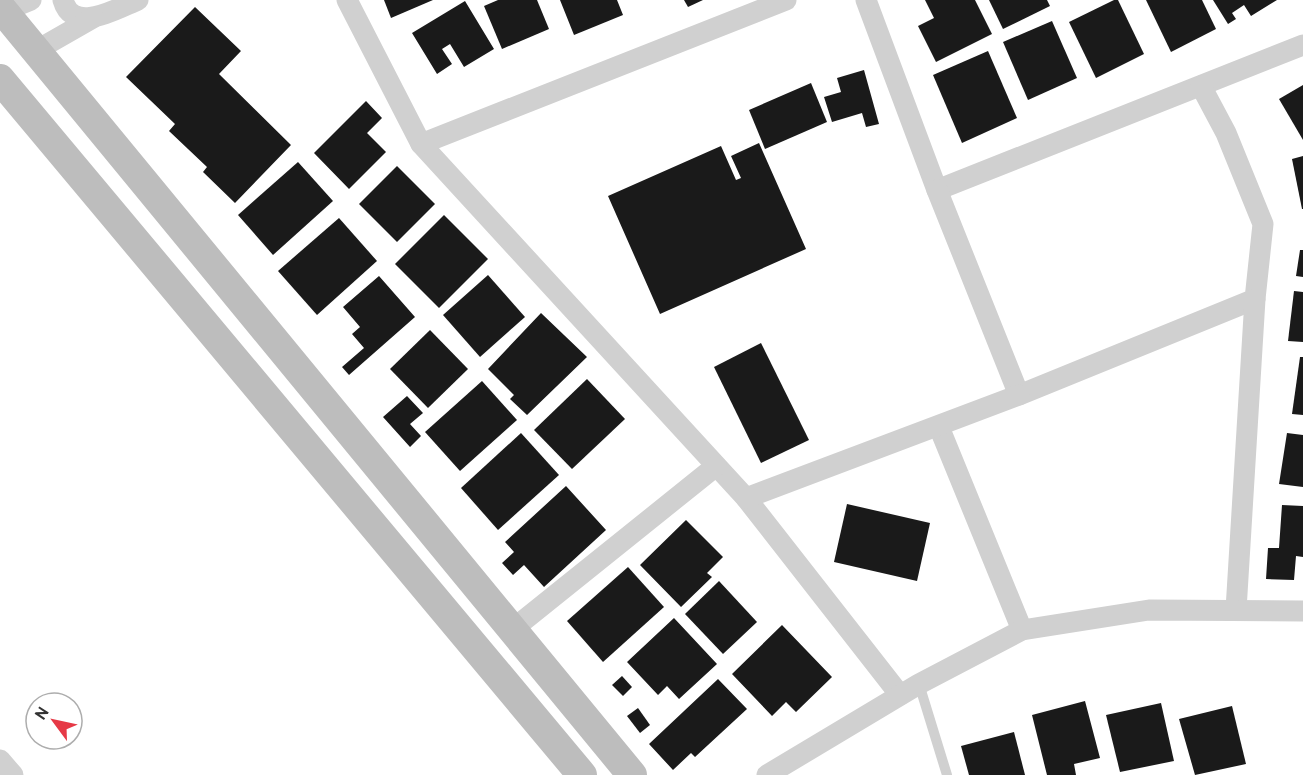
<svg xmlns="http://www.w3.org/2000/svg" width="1303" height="775" font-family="Overpass,sans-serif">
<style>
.building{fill:#1a1a1a}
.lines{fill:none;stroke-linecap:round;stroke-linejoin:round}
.lane{stroke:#d0d0d0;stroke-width:10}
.street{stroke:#d0d0d0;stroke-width:21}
.secondary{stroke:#bdbdbd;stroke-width:30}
</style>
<rect width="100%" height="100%" fill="#fff"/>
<g class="building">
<polygon points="384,0 433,0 391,18"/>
<polygon points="498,0 537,0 549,29 502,49 484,6"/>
<polygon points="560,0 617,0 623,15 574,35"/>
<polygon points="684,0 703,0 688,7"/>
<polygon points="925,0 975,0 992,34 936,62 918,26 934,18"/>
<polygon points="989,0 1047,0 1050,6 1003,29"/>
<polygon points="1114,0 1118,0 1144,54 1096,78 1069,22"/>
<polygon points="1146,0 1202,0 1216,29 1171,52"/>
<polygon points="1213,0 1277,0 1251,16 1244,5 1232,13 1236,19 1228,24"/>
<polygon points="465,1 494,49 464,67 450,44 442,49 452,64 437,74 412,33"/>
<polygon points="195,7 241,51 219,74 291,145 235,203 203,172 207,167 169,131 175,124 126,77"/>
<polygon points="1052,21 1077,78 1028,100 1003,42"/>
<polygon points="988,51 1017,118 962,143 933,75"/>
<polygon points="864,70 879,124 866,127 862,113 832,122 824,97 841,92 837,78"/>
<polygon points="811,83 827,122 765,149 749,110"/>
<polygon points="1303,85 1303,140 1279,99"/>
<polygon points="366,101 382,118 367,133 386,152 349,189 314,153"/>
<polygon points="759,143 806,249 660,314 608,196 721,146 736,180 741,178 731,156"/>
<polygon points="1303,156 1303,209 1302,209 1292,159"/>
<polygon points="298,162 333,201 273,255 238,215"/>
<polygon points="397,166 435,204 397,242 359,204"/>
<polygon points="444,215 488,259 439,308 395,264"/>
<polygon points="339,218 377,261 317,315 278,271"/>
<polygon points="1300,250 1303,250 1303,277 1296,276"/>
<polygon points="488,275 525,317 480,357 443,315"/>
<polygon points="379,276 415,317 349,375 342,367 364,348 352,334 360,327 343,307"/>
<polygon points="1294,291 1303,292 1303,342 1288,341"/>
<polygon points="541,313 587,357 527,415 510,399 514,395 488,369"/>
<polygon points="430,330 468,369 428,408 390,369"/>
<polygon points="761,343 809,440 761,463 714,367"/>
<polygon points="1300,357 1303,357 1303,415 1292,414"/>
<polygon points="587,379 625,419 572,469 534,430"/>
<polygon points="482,381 517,420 460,471 425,432"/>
<polygon points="407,396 423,413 410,424 421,436 410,447 383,417"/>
<polygon points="521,433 559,475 498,530 461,488"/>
<polygon points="1287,433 1303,435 1303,487 1279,484"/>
<polygon points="566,486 606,530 544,587 524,565 513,575 502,563 514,552 505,542"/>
<polygon points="847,504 930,523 917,581 834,562"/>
<polygon points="1282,505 1303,506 1303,557 1296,556 1294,580 1266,579 1268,548 1279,548"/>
<polygon points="686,520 723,557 707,573 712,577 681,607 640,565"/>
<polygon points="628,567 664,607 603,662 567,621"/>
<polygon points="719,581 757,622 723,654 685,614"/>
<polygon points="674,618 717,664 679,699 667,686 658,695 627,662"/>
<polygon points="782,625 832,677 796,712 786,702 772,716 732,674"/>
<polygon points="622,676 632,687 623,696 612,685"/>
<polygon points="718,679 747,709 695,757 691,753 673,770 649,744"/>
<polygon points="1085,701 1100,758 1074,764 1076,775 1047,775 1032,715"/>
<polygon points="1161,703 1174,761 1120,772 1106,715"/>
<polygon points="1232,706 1246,764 1195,775 1179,719"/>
<polygon points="638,708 650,725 640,733 627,716"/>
<polygon points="1014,732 1025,775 969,775 961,746"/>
</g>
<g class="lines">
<polyline class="lane" points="919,684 947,775"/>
<g class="street">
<path d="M63,0C73,35 116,9 138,0"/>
<polyline points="347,0 421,144 746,498 900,695"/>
<polyline points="866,0 937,190 1303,45"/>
<polyline points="4,11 31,0"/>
<polyline points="37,50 93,18"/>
<polyline points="421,144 786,0"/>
<polyline points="937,190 1019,395 1255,299 1263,224 1226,133 1201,86"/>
<polyline points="939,427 1022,630"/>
<polyline points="746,498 1019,395"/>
<polyline points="1236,610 1255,299"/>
<polyline points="513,629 716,466"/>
<polyline points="0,760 13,775"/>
<polyline points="767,775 919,684 1022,630 1149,610 1303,611"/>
</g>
<g class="secondary">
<polyline points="0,7 632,775"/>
<polyline points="0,79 582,775"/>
</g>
</g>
<g transform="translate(54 721) rotate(303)"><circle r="28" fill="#ffffff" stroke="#adadad" stroke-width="1.5"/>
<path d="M0-4.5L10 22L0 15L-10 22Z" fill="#e63946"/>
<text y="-9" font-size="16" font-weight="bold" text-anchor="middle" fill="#333333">N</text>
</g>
</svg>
